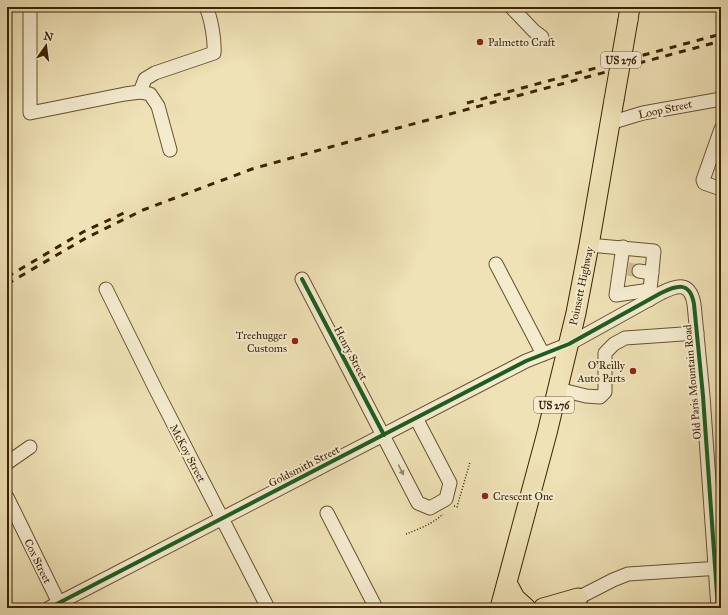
<svg xmlns="http://www.w3.org/2000/svg" width="728" height="615" font-family="'IM FELL Great Primer',serif">
<style>
.lines{fill:none;stroke-linecap:round;stroke-linejoin:round}
.minor-tunnel{stroke:#cbbc93;stroke-width:13;stroke-dasharray:13 6;stroke-linecap:butt}
.minor-casing{stroke:#695231;stroke-width:15}
.highway-casing{stroke:#3c2205;stroke-width:21}
.path{stroke:#3c2205;stroke-width:1.5;stroke-dasharray:1 2;stroke-linecap:butt}
.minor{stroke:#f5ecd0;stroke-width:13}
.highway{stroke:#efe2b6;stroke-width:19}
.rail{stroke:#3c2205;stroke-width:3;stroke-dasharray:7 7;stroke-linecap:butt}
.highway-bridge-casing{stroke:#3c2205;stroke-width:21;stroke-linecap:butt}
.highway-bridge{stroke:#efe2b6;stroke-width:19}
.cycleway-casing{stroke:#f5ecd0;stroke-width:6}
.cycleway{stroke:#1b5e20;stroke-width:4}
.oneway{fill:#98876a}
.poi-dot{fill:#8f2418;stroke:#f5ecd0;stroke-width:1.5}
.labels{text-anchor:middle;stroke-width:4;stroke-linejoin:round;paint-order:stroke}
.shield{fill:#f5ecd0;stroke:#745f42;stroke-width:1}
.shield-label{font-size:10px;font-weight:bold;fill:#3c2205}
.poi-label{font-size:11px;fill:#3c2205;stroke:#f5ecd0;text-anchor:start}
.street-label{font-size:11px;fill:#3c2205;stroke:#f5ecd0}
</style>
<rect width="100%" height="100%" fill="#efe2b6"/>
<filter id="stains"><feTurbulence type="fractalNoise" baseFrequency=".005" numOctaves="4"/><feColorMatrix values="0 0 0 0 .2 0 0 0 0 .09 0 0 0 0 .02 0 0 0 .5 -.17"/></filter>
<radialGradient id="worn" r=".72"><stop offset=".6" stop-color="#630" stop-opacity="0"/><stop offset="1" stop-color="#630" stop-opacity=".3"/></radialGradient>
<g class="lines">
<polyline class="minor-tunnel" points="628,269 639,271"/>
<g class="minor-casing">
<g id="minor">
<polyline points="30,7 30,113 125,94 140,92"/>
<polyline points="511,7 534,31 542,37"/>
<polyline points="610,123 643,113 721,99"/>
<polyline points="721,129 703,180 704,183 721,189"/>
<path d="M170,150L158,106L150,94L140,92L145,79L155,73L214,53C215,40 211,18 206,7"/>
<polyline points="589,245 654,251 649,300"/>
<polyline points="623,247 616,295 650,290"/>
<polyline points="496,264 543,354"/>
<polyline points="639,271 652,273"/>
<polyline points="302,279 418,503 430,508 446,499 450,483 416,418"/>
<polyline points="106,289 155,388 268,608"/>
<polyline points="558,389 586,396 600,397 605,392 605,353 614,344 625,338 697,333"/>
<polyline points="7,463 30,447"/>
<polyline points="7,497 59,603"/>
<polyline points="327,513 376,608"/>
<polyline points="570,602 613,580 628,574 721,568"/>
<path d="M49,608L526,361L569,344L661,293C677,285 690,281 694,304L703,396L718,608"/>
</g>
</g>
<g class="highway-casing">
<g id="highway">
<polyline points="628,20 630,7"/>
<polyline points="507,583 515,598 526,608"/>
<polyline points="500,608 547,433 576,313 589,245 614,100"/>
<polyline points="543,608 578,598"/>
</g>
</g>
<g class="path">
<polyline points="454,506 457,507 470,462"/>
<path d="M406,534C419,529 434,523 443,514"/>
</g>
<use href="#minor" class="minor"/>
<use href="#highway" class="highway"/>
<g class="rail">
<polyline points="467,103 721,34"/>
<polyline points="7,277 83,232 128,211"/>
<polyline points="7,284 86,238 143,210 252,169 398,128 721,41"/>
</g>
<g class="highway-bridge-casing">
<polyline id="highway-bridge" points="614,100 628,20"/>
</g>
<use href="#highway-bridge" class="highway-bridge"/>
<g class="cycleway-casing">
<g id="cycleway">
<polyline points="302,279 384,435"/>
<path d="M49,608L526,361L569,344L661,293C677,285 690,281 694,304L703,396L718,608"/>
</g>
</g>
<use href="#cycleway" class="cycleway"/>
</g>
<defs><path id="oneway-solid" d="M-6-.8H1V-3.2L6.5 0L1 3.2V.8H-6Z"/></defs>
<use class="oneway" href="#oneway-solid" transform="translate(401 470) rotate(63)"/>
<g class="poi-dot">
<circle cx="480" cy="42" r="4"/>
<circle cx="295" cy="341" r="4"/>
<circle cx="633" cy="371" r="4"/>
<circle cx="485" cy="496" r="4"/>
</g>
<g class="labels">
<g class="shield">
<rect x="601" y="52" width="40" height="16" rx="3"/>
<rect x="534" y="397" width="40" height="16" rx="3"/>
</g>
<g class="shield-label">
<text x="621" y="64">US 276</text>
<text x="554" y="409">US 276</text>
</g>
<g class="poi-label">
<text x="488" y="46">Palmetto Craft</text>
<text x="287" y="339" text-anchor="end">Treehugger<tspan x="287" dy="13">Customs</tspan></text>
<text x="625" y="369" text-anchor="end">O'Reilly<tspan x="625" dy="13">Auto Parts</tspan></text>
<text x="493" y="500">Crescent One</text>
</g>
<g class="street-label">
<text transform="translate(665 109) rotate(-12)" y="4">Loop Street</text>
<text transform="translate(581 286) rotate(-78)" y="4">Poinsett Highway</text>
<text transform="translate(351 353) rotate(62)" y="4">Henry Street</text>
<text transform="translate(692 382) rotate(-95)" y="4">Old Paris Mountain Road</text>
<text transform="translate(188 453) rotate(62)" y="4">McKoy Street</text>
<text transform="translate(304 466) rotate(-27)" y="4">Goldsmith Street</text>
<text transform="translate(38 561) rotate(64)" y="4">Cox Street</text>
</g>
</g>
<rect width="728" height="615" fill="none" stroke="#efe2b6" stroke-width="24"/>
<rect x="8" y="8" width="712" height="599" fill="none" stroke="#3c2205" stroke-width="2"/>
<rect x="12" y="12" width="704" height="591" fill="none" stroke="#3c2205"/>
<g transform="translate(46 46) rotate(14)" stroke="#f5ecd0" stroke-width="3" paint-order="stroke">
<path d="M0-3L7 15L0 10L-7 15Z" fill="#3c2205"/>
<text y="-6" font-size="11" font-weight="bold" text-anchor="middle" fill="#3c2205">N</text>
</g>
<rect width="100%" height="100%" filter="url(#stains)"/>
<rect width="100%" height="100%" fill="url(#worn)"/>
</svg>
